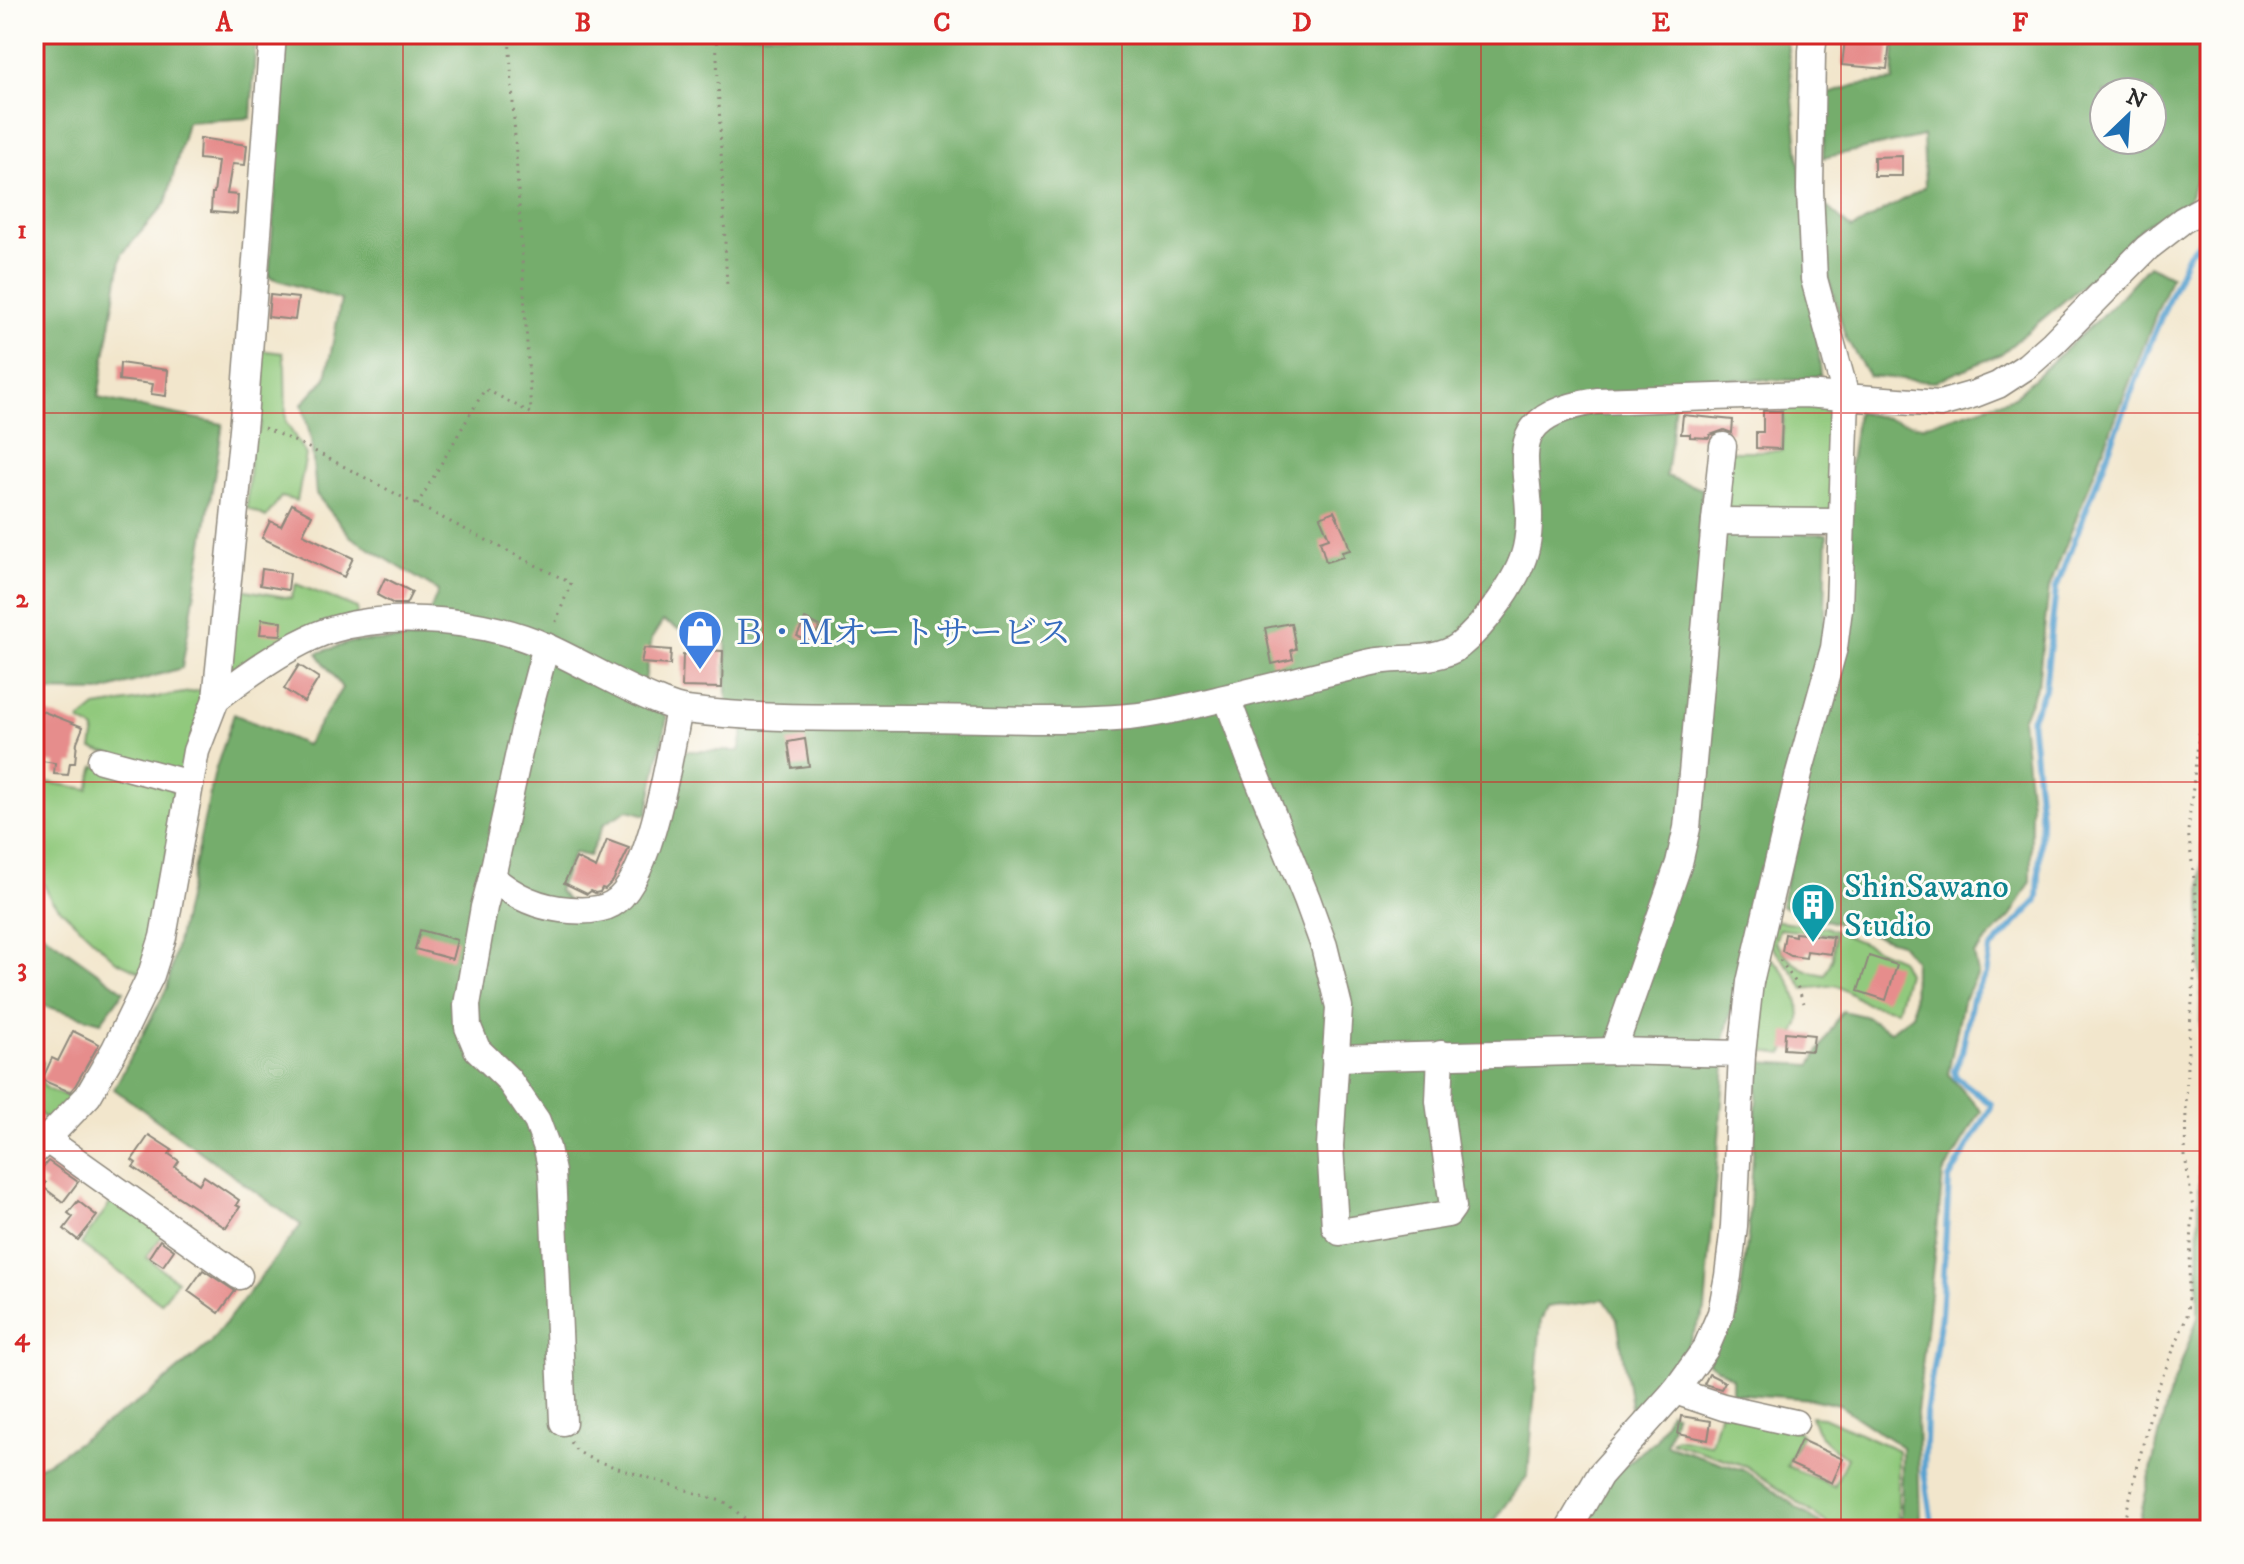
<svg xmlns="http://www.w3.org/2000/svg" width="2244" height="1564" font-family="'IM FELL DW Pica','Noto Serif JP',serif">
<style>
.green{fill:#91c97d;stroke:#5e7a54;stroke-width:2;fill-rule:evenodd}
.forest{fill:#74ad6c;stroke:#506c4c;stroke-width:2;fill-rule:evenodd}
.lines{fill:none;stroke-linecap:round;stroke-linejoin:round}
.stream{stroke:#59a2d0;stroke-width:6}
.building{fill:#e68d8c}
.minor-casing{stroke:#8e887c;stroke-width:29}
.path{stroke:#8e887c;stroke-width:3;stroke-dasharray:2 6;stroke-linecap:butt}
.minor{stroke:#fff;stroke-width:26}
.grid{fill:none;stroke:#d62828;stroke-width:2;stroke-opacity:0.55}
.labels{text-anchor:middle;stroke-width:6;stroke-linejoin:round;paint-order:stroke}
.shop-label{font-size:34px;fill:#366cbe;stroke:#fdfcf7;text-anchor:start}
.culture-label{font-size:34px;fill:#0d838f;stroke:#fdfcf7;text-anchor:start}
.neatline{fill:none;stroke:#d62828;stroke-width:3}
.grid-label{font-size:26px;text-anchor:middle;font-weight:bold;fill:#d62828}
</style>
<rect width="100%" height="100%" fill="#fdfcf7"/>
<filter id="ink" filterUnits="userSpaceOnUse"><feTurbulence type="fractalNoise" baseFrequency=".0125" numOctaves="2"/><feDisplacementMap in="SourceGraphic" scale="16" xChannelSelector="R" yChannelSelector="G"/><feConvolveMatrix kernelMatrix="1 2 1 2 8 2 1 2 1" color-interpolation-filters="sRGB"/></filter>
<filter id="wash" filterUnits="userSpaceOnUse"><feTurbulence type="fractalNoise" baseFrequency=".006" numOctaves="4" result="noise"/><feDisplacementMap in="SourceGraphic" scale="32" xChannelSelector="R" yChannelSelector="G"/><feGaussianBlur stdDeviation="1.8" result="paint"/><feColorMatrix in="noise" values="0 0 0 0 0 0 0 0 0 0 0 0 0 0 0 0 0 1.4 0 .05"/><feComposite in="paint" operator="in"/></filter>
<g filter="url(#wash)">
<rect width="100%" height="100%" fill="#f2e6cc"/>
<g class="green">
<polygon points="259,350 283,353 285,367 286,422 306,455 297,501 281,497 266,517 247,508 251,437 259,431 261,423 252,414"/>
<polygon points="1784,404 1831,407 1842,416 1836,517 1721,516 1728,451 1782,451"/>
<polygon points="296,584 357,608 358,614 232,675 229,647 240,589 291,598"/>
<polygon points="203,690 202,708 183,773 92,749 95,730 79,721 96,707"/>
<polygon points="95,766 180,788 144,974 116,961 51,900 34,863 34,780 88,789"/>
<path d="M1772,920L1826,927L1900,959L1907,973L1897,1010L1867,1004L1836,985L1804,989L1794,973L1766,940ZM1779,929L1834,935L1833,957L1825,975C1798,970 1792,963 1775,942Z"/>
<path d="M1764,955C1784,962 1801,999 1800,1020C1799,1030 1788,1044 1783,1054L1763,1051L1749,1042Z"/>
<path d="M34,1060L43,1062C35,1088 49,1092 70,1096L87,1075L95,1069L51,1123L34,1109Z"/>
<polygon points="115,1197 165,1232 146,1257 177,1281 161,1303 81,1244"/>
<path d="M1720,1410L1795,1429L1802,1435L1787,1466L1834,1486L1847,1458C1829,1447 1816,1436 1811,1416L1823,1417L1898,1450V1518L1884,1530L1834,1528L1746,1466L1671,1442L1676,1438L1711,1444Z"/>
</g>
<g class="forest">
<polygon points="34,34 256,34 251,118 187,122 166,203 122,254 98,398 223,424 182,668 99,692 34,691"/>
<path d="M287,34H1773L1787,40L1821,375L1799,380L1678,379L1666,476L1702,489L1698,534H1827L1824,648L1753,912L1724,1041L1725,1065L1705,1310L1667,1386L1634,1425L1617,1319L1604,1299L1547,1307L1541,1320L1528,1475L1488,1530H1169L1161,1523L1113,1524L1105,1530H34V1469L50,1461L147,1396L209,1344L301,1225L114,1089L167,988L215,771L234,714L306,745L342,688L317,653L352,642L419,639L438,591L351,537L316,494L311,439L302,404L326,378L341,300L269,277ZM663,621L688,634L726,636L727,701L748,713L739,751H676L616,909L568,901L558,890L574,853L589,856L604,824L628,810L647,815L667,718L644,686L652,638Z"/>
<path d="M1895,34H2210V144L2188,201L2142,227L2097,273L2001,354L1934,382L1869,376L1846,338L1823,261L1819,200L1852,229L1925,187L1923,136L1823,158L1826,95L1856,85L1893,81ZM2104,92H2152V140H2104Z"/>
<polygon points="2149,265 2171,276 2049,588 2038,684 2022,719 2031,803 2031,881 2011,916 1974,954 1978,974 1963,1001 1948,1074 1981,1111 1943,1174 1917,1413 1920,1522 1916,1530 1890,1530 1901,1519 1902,1447 1839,1405 1811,1399 1732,1393 1732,1378 1708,1362 1740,1298 1748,1235 1759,1062 1811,1065 1842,1011 1864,1016 1891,1031 1913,1014 1914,960 1900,943 1781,906 1808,775 1857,412 1922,426 2014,397 2112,306"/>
<polygon points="2210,773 2210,1530 2137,1530 2167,1402 2198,1317 2202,823"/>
<polygon points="34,923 37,929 124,991 101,1022 34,1003"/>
<polygon points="1669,1411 1675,1415 1666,1445 1746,1471 1829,1530 1579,1530 1608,1479 1656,1440"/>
</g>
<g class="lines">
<polyline class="stream" points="1930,1530 1932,1523 1924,1471 1926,1414 1941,1315 1949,1179 1991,1108 1991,1104 1956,1077 1954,1071 1962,1052 1972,999 1986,975 1990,950 2036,902 2038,897 2041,819 2031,719 2045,689 2056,588 2153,336 2188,254 2209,230 2210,218"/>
</g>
<g id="blocks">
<g class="building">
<polygon points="1851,34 1891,34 1887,69 1842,65 1845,39 1851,40"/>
<polygon points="200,138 247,145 245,165 232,164 227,194 238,195 237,214 211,212 212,193 214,193 218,161 199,159"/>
<polygon points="1902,156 1902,176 1874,176 1874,157"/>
<polygon points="270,295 298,298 295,320 268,317"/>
<polygon points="120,363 168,370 166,396 151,394 153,384 119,380"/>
<polygon points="1763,411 1782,411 1781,449 1756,448 1756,432 1763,432"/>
<polygon points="1683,415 1733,420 1732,433 1724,430 1710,435 1709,438 1690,437 1690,434 1681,434"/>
<polygon points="292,504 312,515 303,534 353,558 344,577 262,538 270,521 281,526"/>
<polygon points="1334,511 1345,534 1350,550 1342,552 1343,557 1326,562 1320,541 1329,538 1320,517"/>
<polygon points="262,569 290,573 288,590 260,585"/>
<polygon points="385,578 412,592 406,604 394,604 377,595"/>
<polygon points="262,619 282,622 281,635 260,634"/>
<polygon points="805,619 820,626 812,643 797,636"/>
<polygon points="1291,623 1296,649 1291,650 1293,659 1272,664 1265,628"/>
<polygon points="644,648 671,650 670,665 641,663"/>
<polygon points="701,650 723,651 722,688 682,687 683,654 700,655"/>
<polygon points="299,665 319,678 304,702 284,689"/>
<polygon points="34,708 83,727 77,742 75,763 70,763 68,775 54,774 55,763 35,760"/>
<polygon points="805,739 809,766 792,768 788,742"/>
<polygon points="607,840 629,848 613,881 605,889 602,888 600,892 595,893 591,891 587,894 564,883 576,858 596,868"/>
<polygon points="420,930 457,940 452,959 415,949"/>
<polygon points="1795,933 1833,937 1831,954 1807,951 1806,958 1791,956 1782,951 1785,934 1795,936"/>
<polygon points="1869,956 1897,965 1886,1000 1858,991"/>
<polygon points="73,1031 99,1044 75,1086 70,1092 42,1080 52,1058 58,1061"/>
<polygon points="1785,1032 1814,1035 1812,1051 1784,1049"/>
<polygon points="149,1135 172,1150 169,1154 179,1161 175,1167 199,1184 204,1176 239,1200 236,1205 240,1207 226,1228 133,1167 136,1163 132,1160"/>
<polygon points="48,1161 78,1182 63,1202 43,1187 46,1183 36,1175"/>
<polygon points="78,1201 97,1216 78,1240 64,1229 73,1217 68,1213"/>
<polygon points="160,1240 174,1250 163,1266 149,1257"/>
<polygon points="203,1270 235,1291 219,1313 188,1291"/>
<polygon points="1709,1374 1725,1382 1721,1389 1704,1384"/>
<polygon points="1681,1416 1711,1421 1708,1440 1678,1434"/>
<polygon points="1801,1440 1843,1459 1832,1483 1790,1464"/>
</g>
</g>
</g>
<g filter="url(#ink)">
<use href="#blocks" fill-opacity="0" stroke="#8e887c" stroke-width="2"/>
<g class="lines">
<g class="minor-casing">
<g id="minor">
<polyline points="1715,521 1723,446"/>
<path d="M546,646L525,725L492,877C514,897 540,908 570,910C584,911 600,911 612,904C651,882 670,753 679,709"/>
<polyline points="1227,698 1249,757 1307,899 1324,946 1339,1007 1330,1146 1335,1227 1340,1232 1448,1214 1453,1207 1439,1101 1441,1054"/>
<path d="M216,699C248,674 295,640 334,629C396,611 488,620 547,647C584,664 618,685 655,700C666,704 675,708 686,710C763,720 841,717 919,718C989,718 1059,723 1129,717C1158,714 1188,707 1216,700C1268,688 1320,674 1372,662C1399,656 1436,663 1459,646C1484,626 1519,580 1526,548C1542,474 1484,419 1597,401L1804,394L1940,404L1975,394L1998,385L2027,366L2053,343L2147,248L2183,220L2210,205"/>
<polyline points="101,760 190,784"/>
<polyline points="492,877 484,907 467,1005 468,1027 477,1049 508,1079 537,1121 547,1148 552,1172 563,1422"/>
<polyline points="1613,1051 1679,863 1687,828 1715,521 1841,522"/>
<polyline points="1335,1058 1613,1051 1742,1054"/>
<polyline points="47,1140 239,1276"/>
<polyline points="34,1152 88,1096 115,1049 151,975 163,937 196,751 216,699 244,419 273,34"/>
<polyline points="1675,1391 1723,1407 1795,1423"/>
<polyline points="1568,1530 1600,1475 1675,1391 1706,1348 1721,1313 1728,1276 1734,1226 1742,1054 1750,982 1799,773 1834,648 1839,609 1846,396 1814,279 1810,190 1812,51 1814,34"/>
</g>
</g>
<g class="path">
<polyline points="716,34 727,288"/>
<polyline points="264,428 303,445 417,505 571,583 555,624"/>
<polyline points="417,505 485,389 531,413 509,34"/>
<polyline points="1780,960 1796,983 1804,1003"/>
<polyline points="570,1442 577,1451 593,1460 727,1503 746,1520 752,1530"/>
<polyline points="2122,1530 2155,1395 2187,1316 2193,1208 2185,1156 2187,1063 2199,918 2188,831 2199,734 2210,671"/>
</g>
<use href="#minor" class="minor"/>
</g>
</g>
<path class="grid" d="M403,34V1530M763,34V1530M1122,34V1530M1481,34V1530M1841,34V1530M34,413H2210M34,782H2210M34,1151H2210"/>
<defs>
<g id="shop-pin" transform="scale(2.3)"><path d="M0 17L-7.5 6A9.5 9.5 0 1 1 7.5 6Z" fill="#3f7fe0" stroke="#fdfcf7"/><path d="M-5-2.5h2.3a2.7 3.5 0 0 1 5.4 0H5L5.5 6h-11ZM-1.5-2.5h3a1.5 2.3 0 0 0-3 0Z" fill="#fff"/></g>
<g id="building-pin" transform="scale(2.3)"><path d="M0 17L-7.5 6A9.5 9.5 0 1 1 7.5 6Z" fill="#0f9aa8" stroke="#fdfcf7"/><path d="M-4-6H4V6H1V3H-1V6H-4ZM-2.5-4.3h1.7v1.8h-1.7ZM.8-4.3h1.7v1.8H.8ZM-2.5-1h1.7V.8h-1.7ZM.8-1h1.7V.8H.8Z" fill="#fff"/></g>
</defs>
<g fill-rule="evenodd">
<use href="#shop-pin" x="700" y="632"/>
<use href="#building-pin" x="1813" y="905"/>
</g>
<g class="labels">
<g class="shop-label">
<text x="731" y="644">Ｂ・Ｍオートサービス</text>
</g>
<g class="culture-label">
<text x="1844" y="897">ShinSawano<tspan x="1844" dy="39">Studio</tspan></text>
</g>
</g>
<rect width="2244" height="1564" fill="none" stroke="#fdfcf7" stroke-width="88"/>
<g transform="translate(2128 116) rotate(25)"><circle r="38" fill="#fdfcf7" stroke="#a9a8a5" stroke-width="2"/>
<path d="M0-6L14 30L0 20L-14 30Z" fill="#1f6fb2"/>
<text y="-12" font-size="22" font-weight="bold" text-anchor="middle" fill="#2b2b2b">N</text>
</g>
<rect x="44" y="44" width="2156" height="1476" class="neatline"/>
<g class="grid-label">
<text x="224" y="31">A</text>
<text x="583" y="31">B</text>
<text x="942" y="31">C</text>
<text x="1302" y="31">D</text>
<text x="1661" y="31">E</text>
<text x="2020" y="31">F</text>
<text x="22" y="238">1</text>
<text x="22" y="607">2</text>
<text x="22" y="976">3</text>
<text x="22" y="1345">4</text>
</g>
</svg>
